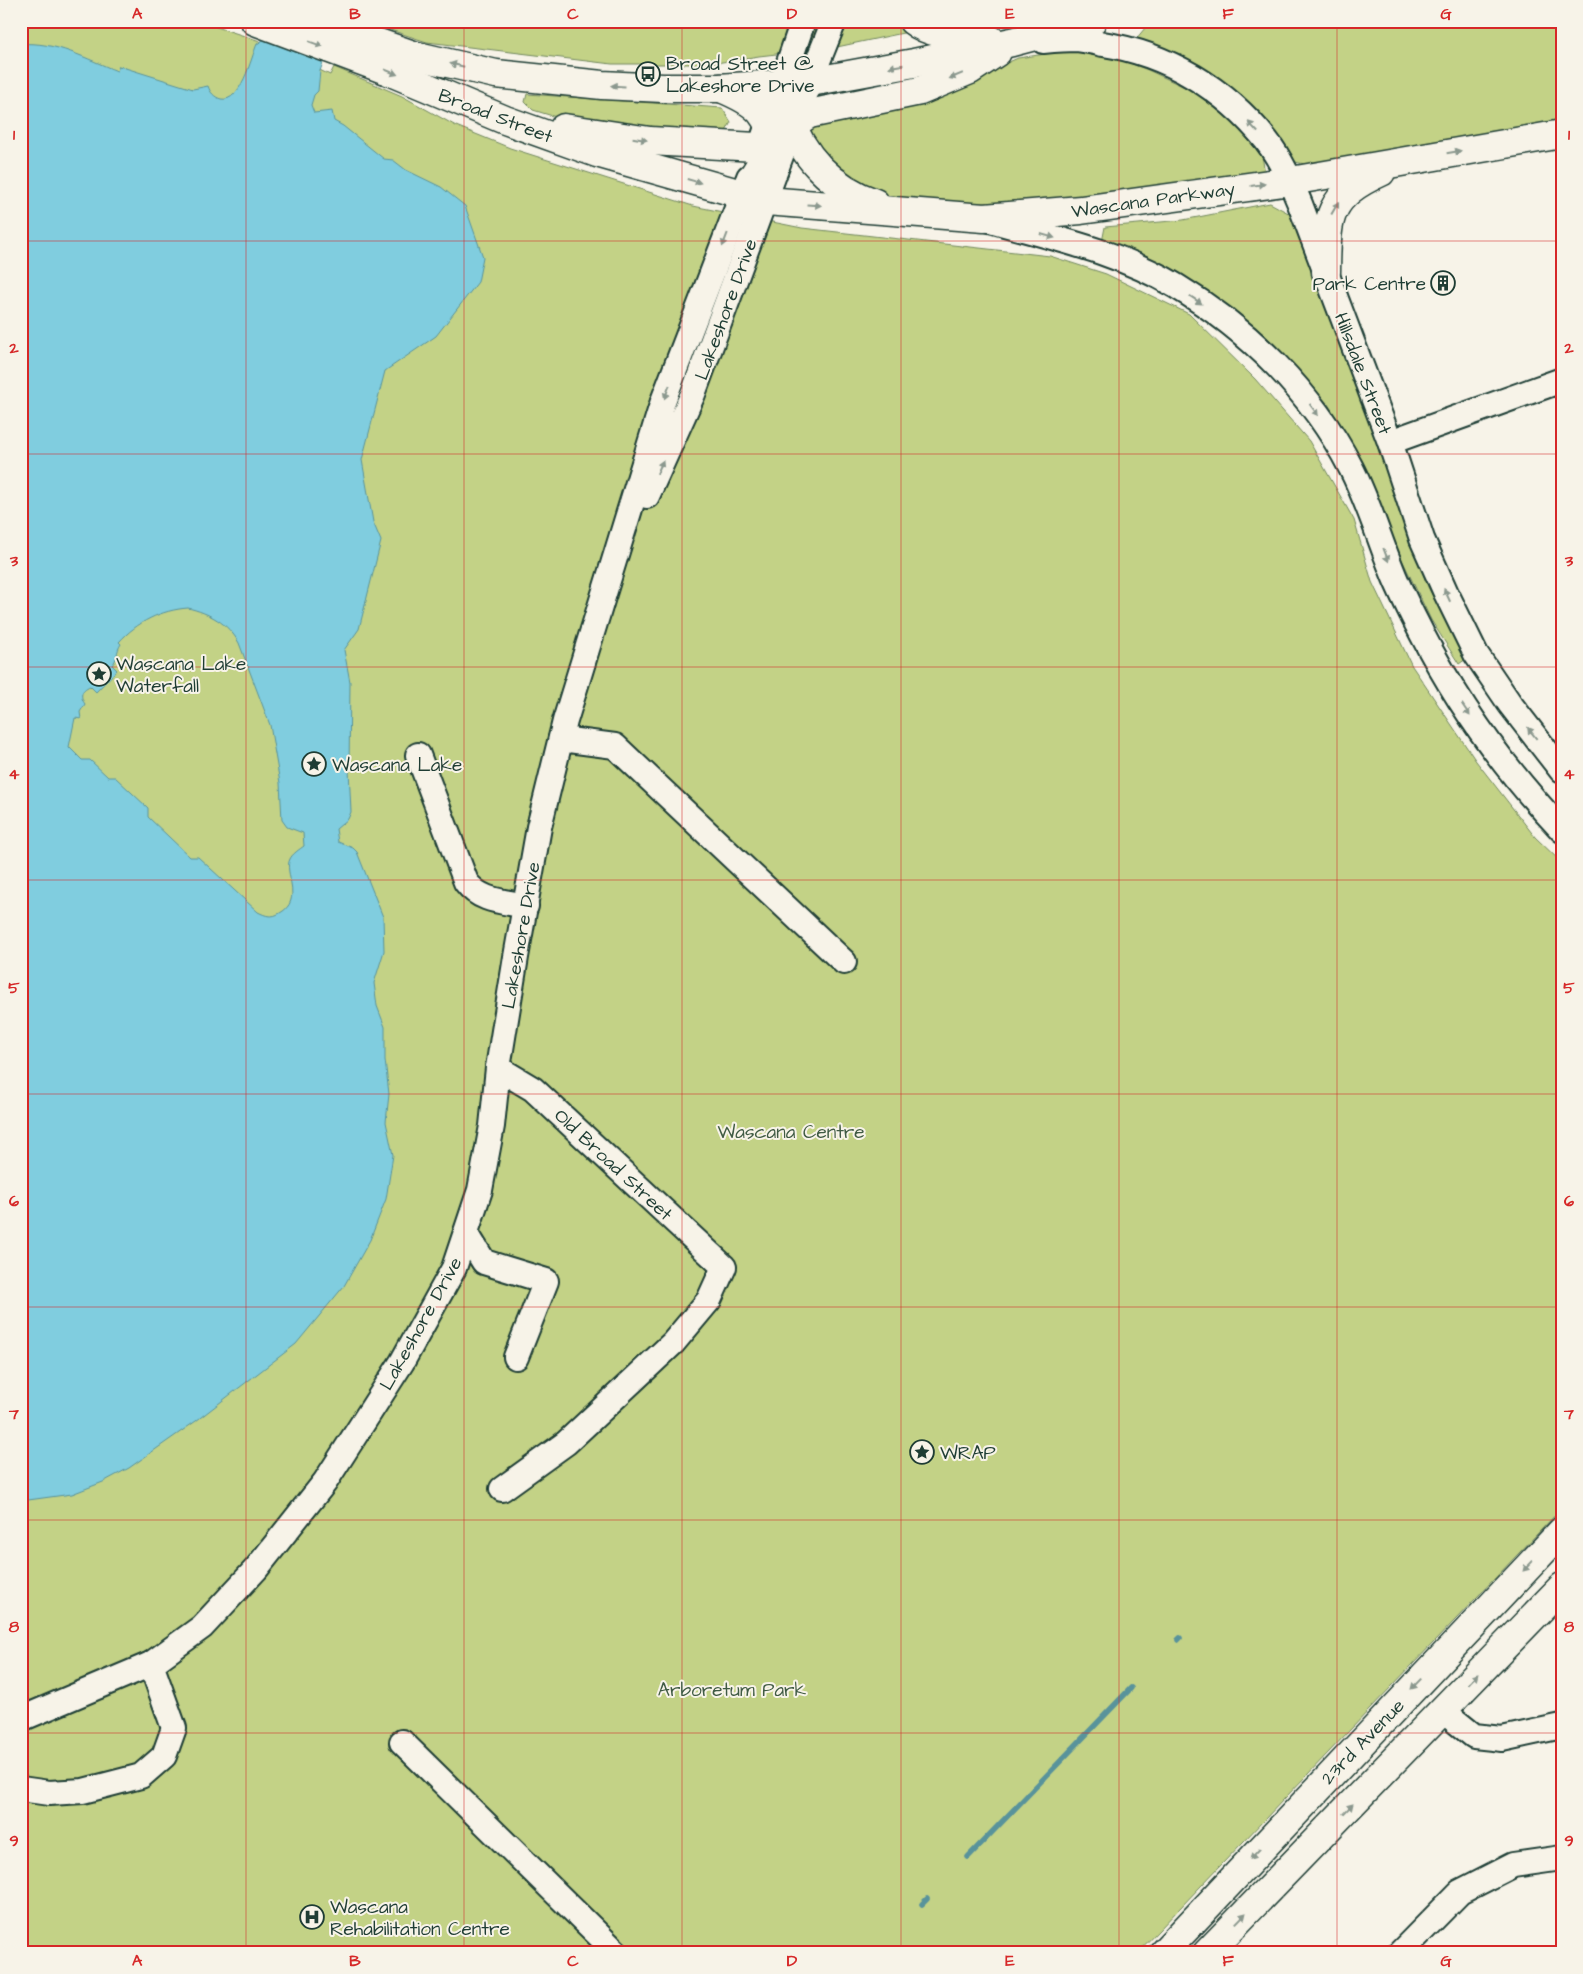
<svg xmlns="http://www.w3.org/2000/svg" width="1583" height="1974" font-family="'Architects Daughter',sans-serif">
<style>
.green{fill:#c3d286;stroke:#71885d}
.water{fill:#80cddf;stroke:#59939b;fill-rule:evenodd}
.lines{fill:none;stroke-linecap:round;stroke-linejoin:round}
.stream{stroke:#59939b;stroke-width:5.5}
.minor-casing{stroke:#1f3d34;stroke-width:28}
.major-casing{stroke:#1f3d34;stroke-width:31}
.minor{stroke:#f7f3e8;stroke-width:24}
.major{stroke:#f7f3e8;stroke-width:28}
.oneway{fill:#8b988e}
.grid{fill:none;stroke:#d62828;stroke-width:1;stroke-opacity:0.55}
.labels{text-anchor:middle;stroke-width:4;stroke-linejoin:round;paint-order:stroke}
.poi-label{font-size:19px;fill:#1f3d34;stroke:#f7f3e8;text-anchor:start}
.street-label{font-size:19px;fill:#1f3d34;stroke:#f7f3e8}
.park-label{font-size:19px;fill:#405b44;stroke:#f7f3e8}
.neatline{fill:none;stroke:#d62828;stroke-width:2}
.grid-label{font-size:16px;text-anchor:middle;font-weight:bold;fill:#d62828}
</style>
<rect width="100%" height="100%" fill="#f7f3e8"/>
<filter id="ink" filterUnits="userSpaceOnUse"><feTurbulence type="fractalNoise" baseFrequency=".02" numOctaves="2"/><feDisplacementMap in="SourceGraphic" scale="10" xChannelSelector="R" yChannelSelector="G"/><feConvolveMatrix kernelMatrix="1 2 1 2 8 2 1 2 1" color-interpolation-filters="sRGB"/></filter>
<g filter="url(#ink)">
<g class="green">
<polygon points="21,21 198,21 257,40 330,75 334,67 402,96 456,126 510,148 693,206 802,228 1050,256 1106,274 1189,314 1255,379 1309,441 1354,520 1372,582 1412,666 1476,761 1535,837 1562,863 1562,1508 1137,1953 21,1953"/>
<polygon points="363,21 960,21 837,47 759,56 710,64 612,64 427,42"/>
<polygon points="1153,21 1562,21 1562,123 1315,166 1295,162 1268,126 1136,39 1150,22"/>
<polygon points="1066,51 1111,56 1148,70 1193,91 1233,122 1262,156 1265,173 1026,204 922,202 876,194 842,182 804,134 818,120 952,87 1018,58"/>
<polygon points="527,94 722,108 731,122 724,135 569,121 533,110 525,102"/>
<polygon points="1270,203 1292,215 1353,375 1428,587 1466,659 1459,664 1431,620 1397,549 1371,480 1357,452 1328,404 1265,335 1197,286 1102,242 1105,227 1183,220"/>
</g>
<path class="water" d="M269,21H338L320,71L318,91L314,95L311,105L314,113L332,111L334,121L343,126L384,159L393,160L406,170L441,187L465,206L483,257L478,282L436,336L385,371L362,460L373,522L381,541L359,629L344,650L350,682L349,769L351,812L348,819L336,829L338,842L353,848L357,852L383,917L384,951L374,983L377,1006L385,1027V1060L389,1094L386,1122L393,1155L386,1199L370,1240L344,1286L296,1344L196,1421L129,1468L103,1482L72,1494L21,1501V44C55,41 87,59 117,71L119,66L193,89L208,86C210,92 214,97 221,99C241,103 251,58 257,44L262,41ZM188,608C209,613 228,623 239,643L270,725L280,783L282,820L287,827L303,833L304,846C300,849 292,854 290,859C283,872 304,900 280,913C272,918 266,916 258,912L198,857H190L148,817V808L115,777H108L90,760H82L69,747L75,718L81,719L80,712L85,704C80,697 80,690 90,686L96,692L117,670L112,665C118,659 116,651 121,644L119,642C137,622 161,610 188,608Z"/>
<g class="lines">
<g class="stream">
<polyline points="1178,1640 1180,1638"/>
<polyline points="968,1857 1131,1688"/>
<polyline points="922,1904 927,1899"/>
</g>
<g class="minor-casing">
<g id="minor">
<path d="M1043,41C1054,40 1066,39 1077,39C1086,40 1095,42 1103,44C1168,54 1225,89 1266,140C1281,159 1291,182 1300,204L1390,442L1422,539L1446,593L1476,654L1510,704L1562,771"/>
<polyline points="804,96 834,21"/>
<polyline points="764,136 803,21"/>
<path d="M990,220C1053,238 1120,252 1176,286C1249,330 1312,392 1351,468C1369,503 1380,542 1395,578C1403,597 1413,616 1422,634C1459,706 1506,771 1562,830"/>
<polyline points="1390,442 1562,380"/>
<polyline points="647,496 693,394 789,134"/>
<polyline points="561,739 615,746 844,962"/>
<path d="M418,755L466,882C481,902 503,901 526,906"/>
<polyline points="498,1068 533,1089 724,1267 709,1300 673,1343 566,1443 502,1489"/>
<polyline points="466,1233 484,1262 546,1281 516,1357"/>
<polyline points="1443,1711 1474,1736 1502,1739 1562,1726"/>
<polyline points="21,1719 151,1664 202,1627 256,1569 325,1482 402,1362 454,1268 480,1190 492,1126 498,1068 516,957 539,827 565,721 663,401 749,177"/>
<polyline points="402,1742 617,1953"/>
<polyline points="21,1789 49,1793 83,1791 141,1776 164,1756 174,1728 151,1664"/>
<polyline points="1400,1953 1460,1892 1513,1865 1562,1858"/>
</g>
</g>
<g class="major-casing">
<g id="major">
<polyline points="255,21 386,70 505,120 597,153 766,201 984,218 1081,210 1291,181 1562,134"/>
<polyline points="315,21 413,55 496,74 602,85 663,88 719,88 810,82 914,63 1012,42 1092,21"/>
<path d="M913,21C931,36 968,37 991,40"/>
<path d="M721,88C755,102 774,114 772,154"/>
<path d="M787,112C801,156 832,188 875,203"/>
<polyline points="564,128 650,141 756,147 771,139 779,131 810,82"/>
<path d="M742,195C759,166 779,131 809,114L920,91L970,70L997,52"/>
<path d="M1326,272C1327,217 1326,197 1381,172"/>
<polyline points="1163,1953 1562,1531"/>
<polyline points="1207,1953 1562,1587"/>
</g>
</g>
<use href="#minor" class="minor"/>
<use href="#major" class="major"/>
</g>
<defs><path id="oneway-solid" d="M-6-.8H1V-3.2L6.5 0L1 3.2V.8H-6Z" transform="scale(1.25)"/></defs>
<g class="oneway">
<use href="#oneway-solid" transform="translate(316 44) rotate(20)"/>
<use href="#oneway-solid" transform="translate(457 65) rotate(-167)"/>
<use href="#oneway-solid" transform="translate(896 66) rotate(170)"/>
<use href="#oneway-solid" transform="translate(391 72) rotate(22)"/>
<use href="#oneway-solid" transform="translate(956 76) rotate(158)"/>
<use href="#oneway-solid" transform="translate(618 86) rotate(-177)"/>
<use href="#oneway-solid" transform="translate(1253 127) rotate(-133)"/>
<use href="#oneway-solid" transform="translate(640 139) rotate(9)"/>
<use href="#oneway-solid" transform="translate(1454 152) rotate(-10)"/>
<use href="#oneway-solid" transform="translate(694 181) rotate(16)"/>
<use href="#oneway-solid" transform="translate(1258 185) rotate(-8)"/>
<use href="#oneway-solid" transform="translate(814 205) rotate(4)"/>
<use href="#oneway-solid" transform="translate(1335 208) rotate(-60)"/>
<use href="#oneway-solid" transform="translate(1048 236) rotate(16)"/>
<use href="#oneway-solid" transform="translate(725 240) rotate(111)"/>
<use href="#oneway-solid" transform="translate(1196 300) rotate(34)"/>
<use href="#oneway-solid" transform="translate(667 392) rotate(111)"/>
<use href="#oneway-solid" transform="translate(1314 410) rotate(54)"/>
<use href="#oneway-solid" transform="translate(660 467) rotate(-66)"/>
<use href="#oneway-solid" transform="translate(1386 555) rotate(69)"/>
<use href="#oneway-solid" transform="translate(1447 595) rotate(-115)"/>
<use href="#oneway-solid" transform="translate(1466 710) rotate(56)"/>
<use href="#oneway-solid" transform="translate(1532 733) rotate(-128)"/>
<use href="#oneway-solid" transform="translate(1528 1566) rotate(134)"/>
<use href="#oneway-solid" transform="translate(1473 1679) rotate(-46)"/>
<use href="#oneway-solid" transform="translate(1416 1684) rotate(134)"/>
<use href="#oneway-solid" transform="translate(1348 1809) rotate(-46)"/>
<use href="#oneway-solid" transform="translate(1255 1854) rotate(133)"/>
<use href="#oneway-solid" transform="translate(1241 1918) rotate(-46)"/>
</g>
</g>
<path class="grid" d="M246,21V1953M464,21V1953M682,21V1953M901,21V1953M1119,21V1953M1337,21V1953M21,241H1562M21,454H1562M21,667H1562M21,880H1562M21,1094H1562M21,1307H1562M21,1520H1562M21,1733H1562"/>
<defs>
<g id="bus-ring" transform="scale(1.25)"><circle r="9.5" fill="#f7f3e8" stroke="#1f3d34" stroke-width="1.5"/><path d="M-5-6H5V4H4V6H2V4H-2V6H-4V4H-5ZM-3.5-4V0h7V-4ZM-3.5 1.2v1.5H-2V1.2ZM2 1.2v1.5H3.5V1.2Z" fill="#1f3d34"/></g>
<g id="building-ring" transform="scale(1.25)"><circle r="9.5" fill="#f7f3e8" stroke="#1f3d34" stroke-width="1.5"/><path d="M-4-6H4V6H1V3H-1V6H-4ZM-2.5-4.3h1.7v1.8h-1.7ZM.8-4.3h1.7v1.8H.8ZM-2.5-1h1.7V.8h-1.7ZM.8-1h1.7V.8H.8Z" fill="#1f3d34"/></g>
<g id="sight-ring" transform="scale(1.25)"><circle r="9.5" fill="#f7f3e8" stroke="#1f3d34" stroke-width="1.5"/><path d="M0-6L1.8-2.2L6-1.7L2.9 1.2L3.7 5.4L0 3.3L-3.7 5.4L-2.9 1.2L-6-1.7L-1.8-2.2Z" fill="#1f3d34"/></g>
<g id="hospital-ring" transform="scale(1.25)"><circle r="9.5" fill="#f7f3e8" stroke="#1f3d34" stroke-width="1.5"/><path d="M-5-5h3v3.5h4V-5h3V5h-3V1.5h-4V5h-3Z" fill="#1f3d34"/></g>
</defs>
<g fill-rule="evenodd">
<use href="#bus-ring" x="648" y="74"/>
<use href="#building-ring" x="1443" y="283"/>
<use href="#sight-ring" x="99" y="674"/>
<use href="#sight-ring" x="314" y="764"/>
<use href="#sight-ring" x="922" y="1452"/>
<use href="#hospital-ring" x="312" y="1917"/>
</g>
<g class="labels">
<g class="poi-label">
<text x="666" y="70">Broad Street @<tspan x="666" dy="22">Lakeshore Drive</tspan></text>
<text x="1426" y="290" text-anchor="end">Park Centre</text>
<text x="116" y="670">Wascana Lake<tspan x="116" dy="22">Waterfall</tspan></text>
<text x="332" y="771">Wascana Lake</text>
<text x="940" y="1459">WRAP</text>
<text x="330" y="1913">Wascana<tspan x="330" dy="22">Rehabilitation Centre</tspan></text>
</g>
<g class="street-label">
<text transform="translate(496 115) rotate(21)" y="7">Broad Street</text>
<text transform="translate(1153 199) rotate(-8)" y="7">Wascana Parkway</text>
<text transform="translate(725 309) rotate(-70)" y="7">Lakeshore Drive</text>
<text transform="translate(1364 373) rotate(69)" y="7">Hillsdale Street</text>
<text transform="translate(520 935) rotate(-80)" y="7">Lakeshore Drive</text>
<text transform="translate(614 1164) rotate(43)" y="7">Old Broad Street</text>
<text transform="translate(420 1323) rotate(-61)" y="7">Lakeshore Drive</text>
<text transform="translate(1362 1741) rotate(-46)" y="7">23rd Avenue</text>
</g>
<g class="park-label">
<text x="791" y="1138">Wascana Centre</text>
<text x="732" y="1696">Arboretum Park</text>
</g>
</g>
<rect width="1583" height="1974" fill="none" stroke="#f7f3e8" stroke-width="55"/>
<rect x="28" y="28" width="1528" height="1918" class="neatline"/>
<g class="grid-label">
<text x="137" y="19">A</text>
<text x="355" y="19">B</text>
<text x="573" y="19">C</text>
<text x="792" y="19">D</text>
<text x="1010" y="19">E</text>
<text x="1228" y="19">F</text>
<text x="1446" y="19">G</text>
<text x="14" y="140">1</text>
<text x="1569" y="140">1</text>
<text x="14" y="353">2</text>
<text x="1569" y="353">2</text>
<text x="14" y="566">3</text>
<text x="1569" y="566">3</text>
<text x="14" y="779">4</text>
<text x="1569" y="779">4</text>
<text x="14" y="993">5</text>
<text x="1569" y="993">5</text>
<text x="14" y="1206">6</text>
<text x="1569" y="1206">6</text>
<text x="14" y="1419">7</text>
<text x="1569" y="1419">7</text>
<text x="14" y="1632">8</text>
<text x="1569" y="1632">8</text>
<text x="14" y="1846">9</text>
<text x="1569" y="1846">9</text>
<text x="137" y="1966">A</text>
<text x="355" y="1966">B</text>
<text x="573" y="1966">C</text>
<text x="792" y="1966">D</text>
<text x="1010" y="1966">E</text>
<text x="1228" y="1966">F</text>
<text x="1446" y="1966">G</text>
</g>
</svg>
